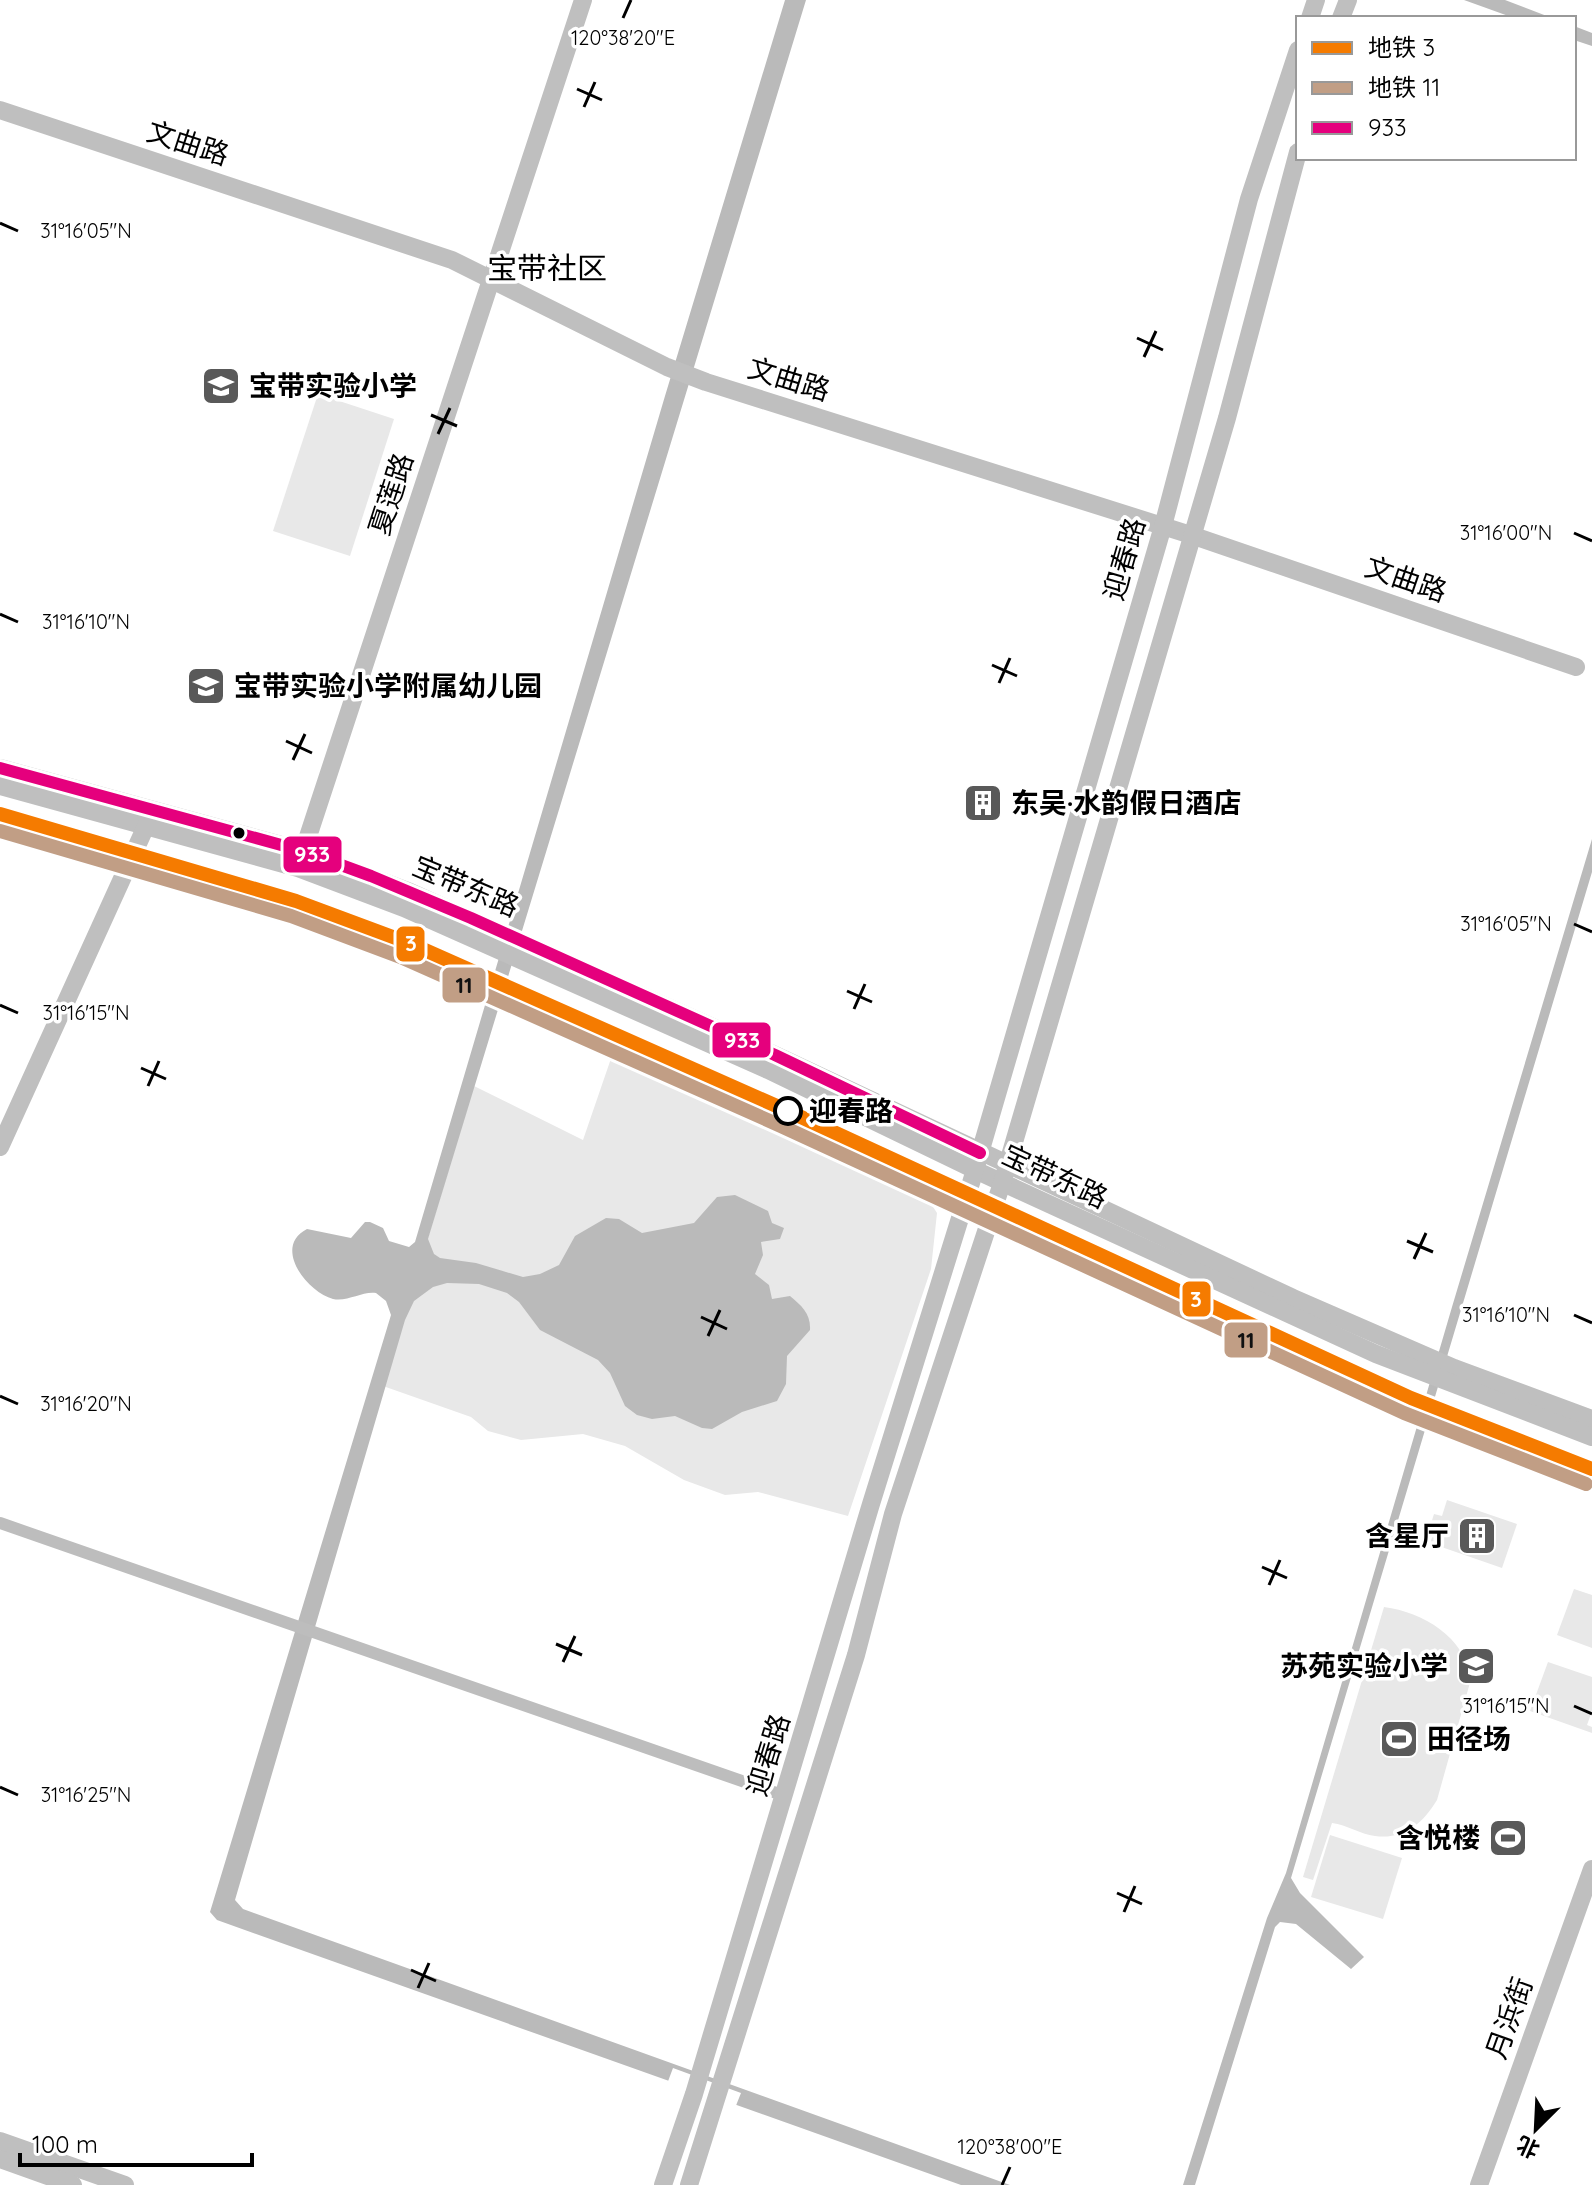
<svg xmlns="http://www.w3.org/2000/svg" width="1592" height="2185" font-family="Quicksand,'Noto Sans SC',sans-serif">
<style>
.green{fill:#e8e8e8}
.water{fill:#bababa}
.pier{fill:#fff}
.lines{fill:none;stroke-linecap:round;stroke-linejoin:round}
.street{stroke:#bdbdbd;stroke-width:12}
.secondary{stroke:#bfbfbf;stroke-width:18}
.bus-1-casing{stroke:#fff;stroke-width:18}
.bus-1{stroke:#e5007d;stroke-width:12}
.metro-1-casing{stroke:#fff;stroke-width:20}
.metro-2-casing{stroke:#fff;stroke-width:20}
.metro-1{stroke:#f57b00;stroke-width:14}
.metro-2{stroke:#c19e85;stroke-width:14}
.ticks{fill:none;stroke:#000;stroke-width:3}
.bus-dot{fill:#000;stroke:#fff;stroke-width:3}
.stop-dot{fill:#fff;stroke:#000;stroke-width:4}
.labels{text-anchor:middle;stroke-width:7;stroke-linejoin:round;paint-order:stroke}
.street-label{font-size:28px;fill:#000;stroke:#fff}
.poi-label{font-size:28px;font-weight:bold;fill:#000;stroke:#fff;text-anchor:start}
.stop-label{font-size:28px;font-weight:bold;fill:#000;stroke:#fff;text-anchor:start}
.neighbourhood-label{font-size:30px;fill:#000;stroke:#fff}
.ticks-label{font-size:20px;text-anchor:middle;fill:#000;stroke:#fff;stroke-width:7;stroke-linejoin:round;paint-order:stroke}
.line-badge{stroke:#fff;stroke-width:3}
.badge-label{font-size:22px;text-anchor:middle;font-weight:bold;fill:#fff}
.pale-badge-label{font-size:22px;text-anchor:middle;font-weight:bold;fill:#111}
</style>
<rect width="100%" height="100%" fill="#fff"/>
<g class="green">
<polygon points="318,394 394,419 350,556 273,531"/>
<polygon points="617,1041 894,1171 923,1191 937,1213 931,1269 848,1516 758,1492 725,1495 684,1480 625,1446 583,1434 521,1440 488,1431 471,1417 383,1386 474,1086 583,1140"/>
<polygon points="1447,1500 1517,1524 1502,1568 1430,1543 1433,1535 1428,1533 1434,1514 1442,1516"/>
<polygon points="1574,1589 1592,1595 1592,1648 1557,1635"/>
<path d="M1384,1607C1423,1612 1465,1637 1471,1679L1437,1800C1423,1823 1404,1840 1375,1836C1360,1834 1347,1825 1332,1823L1313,1880L1303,1877Z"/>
<polygon points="1548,1662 1592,1677 1592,1711 1587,1725 1592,1727 1592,1733 1530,1711"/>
<polygon points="1330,1835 1402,1858 1383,1919 1311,1897"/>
</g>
<g class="water">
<path d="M785,0H806L428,1239L434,1254L440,1258L476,1263L523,1277L540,1274L559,1265L575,1236L606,1218L619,1219L642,1233L694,1223L717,1197L735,1195L768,1211L772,1223L784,1228L780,1239L761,1242L763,1255L755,1274L769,1285L772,1299L790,1296C802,1306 811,1314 810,1330L787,1356L786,1384L777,1401L742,1412L712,1429L702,1428L675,1416L652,1419L637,1415L625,1406L610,1373L598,1360L540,1330L519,1302L507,1293L479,1284L447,1283L433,1287L414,1301L405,1320L235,1900L243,1909L1010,2185H961L217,1920L210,1912L391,1315L386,1301L376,1293C362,1291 348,1302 333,1299C307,1292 272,1247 307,1229L351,1238L365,1222H370L383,1228L389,1241L409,1247L415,1242L665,396Z"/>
<polygon points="1464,0 1505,0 1552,18 1514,18"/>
<polygon points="1574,26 1592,33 1592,46 1574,40"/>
<polygon points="1592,839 1592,872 1291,1878 1300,1893 1364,1957 1351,1969 1296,1924 1280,1922 1275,1927 1195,2185 1183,2185 1267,1918 1286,1873 1452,1307"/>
</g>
<polygon class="pier" points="673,2068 741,2093 735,2108 667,2084"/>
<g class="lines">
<polyline class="street" points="0,1523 785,1796"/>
<g class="secondary">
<polyline points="1310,18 1316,0"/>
<polyline points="1341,18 1348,0"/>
<polyline points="0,110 452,260 667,367 706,382 1191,535 1576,667"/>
<polyline points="0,768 303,851 410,892 775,1055 1293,1298 1454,1368 1592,1419"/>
<polyline points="0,786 298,868 404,908 768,1070 975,1170 1376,1354 1592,1437"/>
<polyline points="300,861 583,0"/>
<polyline points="0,1147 151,815"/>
<polyline points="0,2141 125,2185"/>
<polyline points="0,2159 73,2185"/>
<polyline points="663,2185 694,2094 871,1504 975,1170 1163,526 1249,199 1298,50"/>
<polyline points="689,2185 856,1655 893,1514 1002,1183 1227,418 1298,152"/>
<polyline points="1479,2185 1592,1869"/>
</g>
<g class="bus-1-casing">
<polyline id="bus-1" points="0,768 303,851 371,876 471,918 775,1055 980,1153"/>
</g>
<use href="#bus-1" class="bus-1"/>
<g class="metro-1-casing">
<polyline id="metro-1" points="0,814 296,901 409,943 788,1111 1411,1398 1592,1469"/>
</g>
<g class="metro-2-casing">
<polyline id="metro-2" points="0,831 291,916 403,958 781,1126 1404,1413 1586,1484"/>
</g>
<use href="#metro-1" class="metro-1"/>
<use href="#metro-2" class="metro-2"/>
</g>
<path class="ticks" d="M623,18L631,0M577,89L602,100M584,107L595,82M0,223L18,231M1137,338L1163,350M1144,357L1156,331M431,415L457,426M438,434L450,408M1574,533L1592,541M0,614L18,622M992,665L1017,676M999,683L1010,658M286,741L312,753M293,760L305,734M1574,924L1592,932M847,991L872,1002M0,1005L18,1013M854,1009L865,984M141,1068L166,1079M148,1086L159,1061M1407,1241L1433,1252M1414,1259L1426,1233M1574,1315L1592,1323M701,1317L727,1329M708,1336L720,1310M0,1396L18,1404M1262,1567L1287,1578M1269,1585L1280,1560M556,1644L582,1655M563,1662L575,1636M1574,1706L1592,1714M0,1787L18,1795M1117,1893L1142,1904M1124,1912L1135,1886M411,1970L436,1981M418,1988L429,1963M1002,2185L1010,2167"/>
<defs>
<g id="school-square" transform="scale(2)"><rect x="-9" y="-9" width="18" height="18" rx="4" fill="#595959" stroke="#fff"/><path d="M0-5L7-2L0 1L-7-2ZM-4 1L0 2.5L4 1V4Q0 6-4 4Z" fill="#fff"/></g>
<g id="building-square" transform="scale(2)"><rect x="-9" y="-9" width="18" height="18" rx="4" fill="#595959" stroke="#fff"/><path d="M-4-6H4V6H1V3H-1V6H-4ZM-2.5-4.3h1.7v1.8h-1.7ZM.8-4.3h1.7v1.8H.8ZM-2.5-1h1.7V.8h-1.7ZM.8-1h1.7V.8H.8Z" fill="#fff"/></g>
<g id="stadium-square" transform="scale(2)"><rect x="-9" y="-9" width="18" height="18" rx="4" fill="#595959" stroke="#fff"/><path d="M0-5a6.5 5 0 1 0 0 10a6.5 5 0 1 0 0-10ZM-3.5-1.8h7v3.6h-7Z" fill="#fff"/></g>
</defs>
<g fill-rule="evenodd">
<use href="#school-square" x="221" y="386"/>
<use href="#school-square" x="206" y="686"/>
<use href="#building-square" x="983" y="803"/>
<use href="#building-square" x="1477" y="1536"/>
<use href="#school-square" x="1476" y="1666"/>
<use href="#stadium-square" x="1399" y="1739"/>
<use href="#stadium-square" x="1508" y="1838"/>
</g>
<circle class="bus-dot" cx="239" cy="833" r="7"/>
<circle class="stop-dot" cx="788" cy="1111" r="13"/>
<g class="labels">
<g class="street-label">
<text transform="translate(188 143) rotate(18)" y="10">文曲路</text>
<text transform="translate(789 379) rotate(17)" y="10">文曲路</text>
<text transform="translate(391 494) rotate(-72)" y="10">夏莲路</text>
<text transform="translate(1124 559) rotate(-74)" y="10">迎春路</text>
<text transform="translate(1406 579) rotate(19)" y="10">文曲路</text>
<text transform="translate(466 886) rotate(23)" y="10">宝带东路</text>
<text transform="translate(1055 1176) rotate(25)" y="10">宝带东路</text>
<text transform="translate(768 1755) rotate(-73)" y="10">迎春路</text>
<text transform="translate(1509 2018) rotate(-70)" y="10">月浜街</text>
</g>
<g class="poi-label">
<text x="249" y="396">宝带实验小学</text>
<text x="234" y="696">宝带实验小学附属幼儿园</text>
<text x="1011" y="813">东吴·水韵假日酒店</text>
<text x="1449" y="1546" text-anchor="end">含星厅</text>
<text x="1448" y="1676" text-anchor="end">苏苑实验小学</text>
<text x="1427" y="1749">田径场</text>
<text x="1480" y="1848" text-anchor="end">含悦楼</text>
</g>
<g class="stop-label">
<text x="809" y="1121">迎春路</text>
</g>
<g class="neighbourhood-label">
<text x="547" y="279">宝带社区</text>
</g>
</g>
<g class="ticks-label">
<text x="623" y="45">120°38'20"E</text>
<text x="86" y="238">31°16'05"N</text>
<text x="1506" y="540">31°16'00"N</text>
<text x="86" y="629">31°16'10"N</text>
<text x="1506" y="931">31°16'05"N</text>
<text x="86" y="1020">31°16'15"N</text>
<text x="1506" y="1322">31°16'10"N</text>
<text x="86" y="1411">31°16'20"N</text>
<text x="1506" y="1713">31°16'15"N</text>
<text x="86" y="1802">31°16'25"N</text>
<text x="1010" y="2154">120°38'00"E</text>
</g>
<g class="line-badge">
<rect x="282" y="835" width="61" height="39" rx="8" fill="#e5007d"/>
<rect x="395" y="925" width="31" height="38" rx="8" fill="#f57b00"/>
<rect x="441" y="966" width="46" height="38" rx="8" fill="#c19e85"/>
<rect x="711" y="1021" width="61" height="38" rx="8" fill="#e5007d"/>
<rect x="1181" y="1280" width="31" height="38" rx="8" fill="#f57b00"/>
<rect x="1223" y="1321" width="46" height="38" rx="8" fill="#c19e85"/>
</g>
<g class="badge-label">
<text x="312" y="862">933</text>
<text x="411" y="951">3</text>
<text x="742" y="1048">933</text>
<text x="1196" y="1307">3</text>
</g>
<g class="pale-badge-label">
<text x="464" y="993">11</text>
<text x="1246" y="1348">11</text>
</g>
<rect x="1296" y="16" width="280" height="144" fill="#ffffff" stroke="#999999" stroke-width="2"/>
<rect x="1312" y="42" width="40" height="12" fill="#f57b00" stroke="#999999" stroke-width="2"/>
<text x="1368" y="56" font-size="24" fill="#000000">地铁 3</text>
<rect x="1312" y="82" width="40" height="12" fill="#c19e85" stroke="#999999" stroke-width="2"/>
<text x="1368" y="96" font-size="24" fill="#000000">地铁 11</text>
<rect x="1312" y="122" width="40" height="12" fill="#e5007d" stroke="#999999" stroke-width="2"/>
<text x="1368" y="136" font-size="24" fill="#000000">933</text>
<g transform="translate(1536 2129) rotate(204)" stroke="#ffffff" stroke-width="6" paint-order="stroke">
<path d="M0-6L14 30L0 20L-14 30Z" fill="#000000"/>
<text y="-12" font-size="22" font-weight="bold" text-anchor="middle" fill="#000000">北</text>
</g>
<path d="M20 2153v12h232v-12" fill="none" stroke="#000000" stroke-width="4"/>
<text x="32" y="2153" font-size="24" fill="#000000" stroke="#ffffff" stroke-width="6" paint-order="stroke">100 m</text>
</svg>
